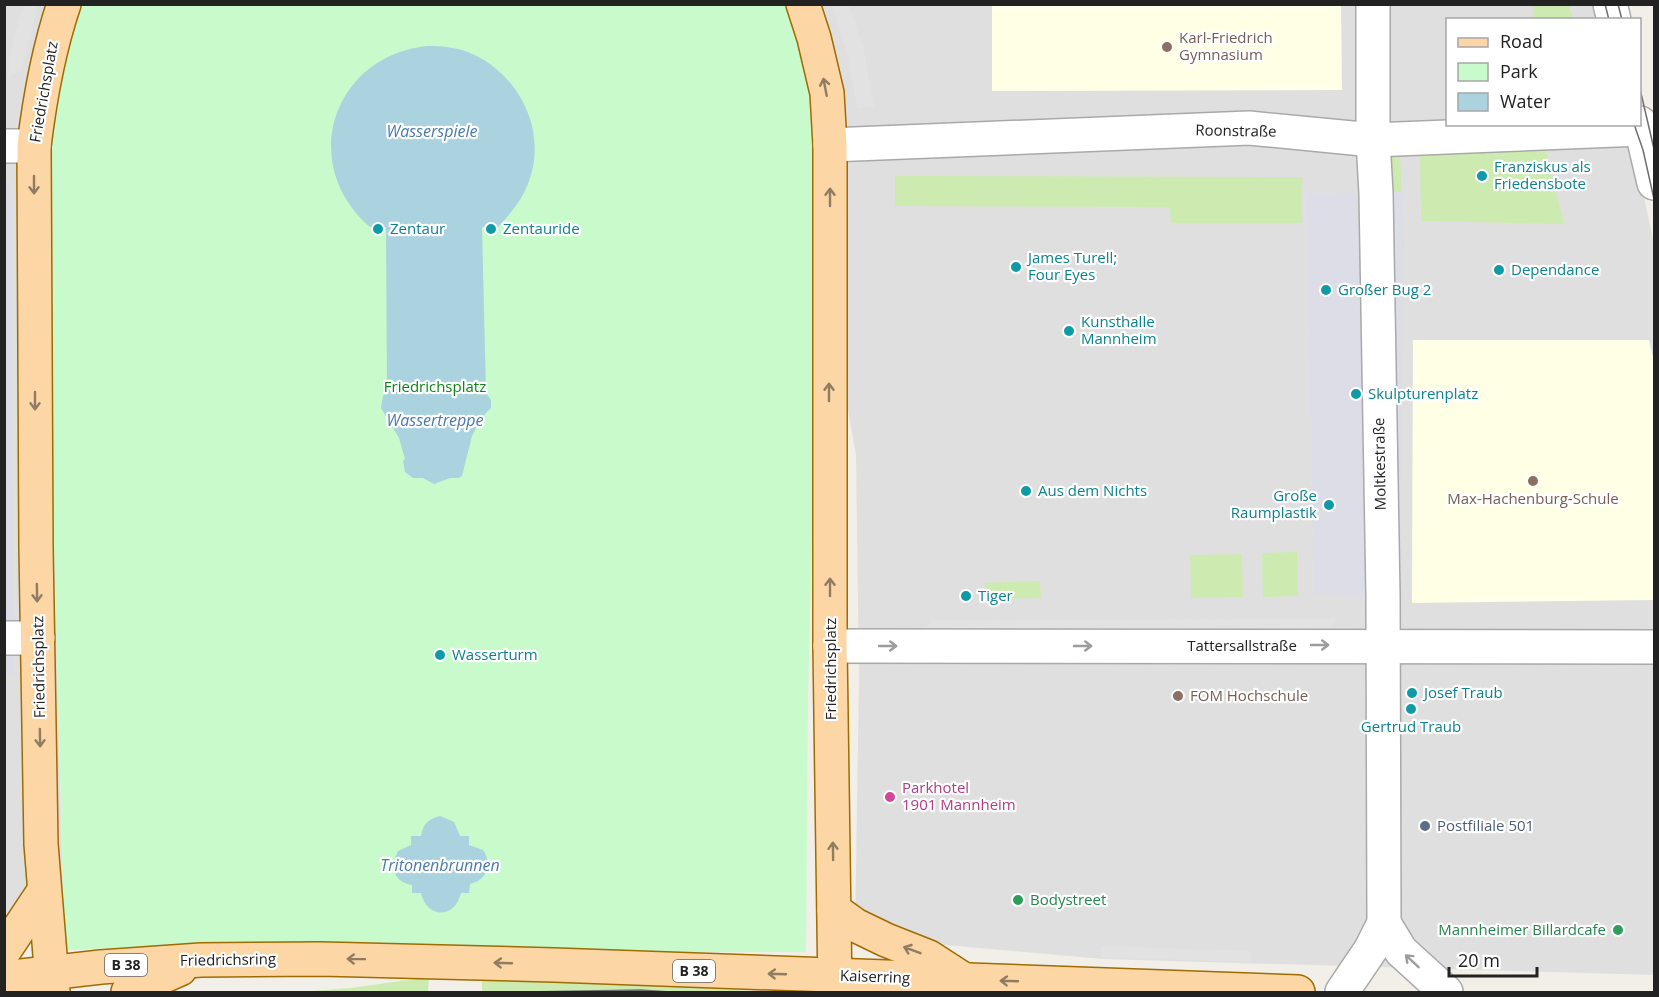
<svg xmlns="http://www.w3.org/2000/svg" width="1659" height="997" font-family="'Open Sans',sans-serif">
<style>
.residential{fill:#e0dfdf}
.education{fill:#ffffe5}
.grass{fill:#cdebb0}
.park{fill:#c8facc}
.parking{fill:#e2e2e2}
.plaza{fill:#dddde8}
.water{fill:#aad3df}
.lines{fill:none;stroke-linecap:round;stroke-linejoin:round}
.minor-casing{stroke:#a9a9a9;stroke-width:36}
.major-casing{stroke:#a06b00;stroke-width:36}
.minor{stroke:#fff;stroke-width:33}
.major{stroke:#fcd6a4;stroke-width:33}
.tram{stroke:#707070;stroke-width:1.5}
.oneway{stroke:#8f7c63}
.oneway2{stroke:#9c9c9c}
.education-dot{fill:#8d6e63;stroke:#fff;stroke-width:2}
.culture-dot{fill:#0f9aa8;stroke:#fff;stroke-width:2}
.hotel-dot{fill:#d1479c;stroke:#fff;stroke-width:2}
.service-dot{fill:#5c6f8a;stroke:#fff;stroke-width:2}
.leisure-dot{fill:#2e9e5b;stroke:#fff;stroke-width:2}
.labels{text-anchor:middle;stroke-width:4.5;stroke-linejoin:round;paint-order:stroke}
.shield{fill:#fff;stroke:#646464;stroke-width:1.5}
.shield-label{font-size:14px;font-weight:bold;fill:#222}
.education-label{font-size:15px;fill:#785e54;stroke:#fff;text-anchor:start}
.street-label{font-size:15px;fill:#222;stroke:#fff}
.culture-label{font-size:15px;fill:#0d838f;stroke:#fff;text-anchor:start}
.park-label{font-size:15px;fill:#0c8416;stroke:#fff}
.hotel-label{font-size:15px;fill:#b23c85;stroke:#fff;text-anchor:start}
.service-label{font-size:15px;fill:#4e5e75;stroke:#fff;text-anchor:start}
.leisure-label{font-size:15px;fill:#27864d;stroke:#fff;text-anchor:start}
.water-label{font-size:16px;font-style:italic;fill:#4a7aab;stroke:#fff}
</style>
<rect width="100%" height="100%" fill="#f2efe9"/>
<g class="residential">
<polygon points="5,5 81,5 68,46 52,149 54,549 63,891 5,934"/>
<polygon points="786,5 1596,5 1600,19 1448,20 1448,124 1629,127 1654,244 1654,975 1103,959 855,937 859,677 856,455 819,248"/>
</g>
<g class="education">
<polygon points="992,5 1341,5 1342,90 992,91"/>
<polygon points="1413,340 1649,340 1654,362 1654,600 1412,603"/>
</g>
<g class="grass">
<polygon points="1533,5 1569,5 1573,19 1534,19"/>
<polygon points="1545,147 1564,224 1421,221 1420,152"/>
<polygon points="1387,153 1400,153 1404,247 1392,248"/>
<polygon points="895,176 1302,177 1302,223 1171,223 1170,207 895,206"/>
<polygon points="1297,552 1298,596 1263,597 1262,553"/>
<polygon points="1242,554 1243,597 1191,598 1190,555"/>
<polygon points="1040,581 1041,598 985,599 985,583"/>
<polygon points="429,977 428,992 300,992 351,988"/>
<polygon points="482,977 600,981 765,992 482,992"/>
</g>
<polygon class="park" points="81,5 786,5 800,49 814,102 819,248 808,697 806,952 605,952 179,946 65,950 54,549 52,149 57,90"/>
<g class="parking">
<polygon points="24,5 38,5 21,71 7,77 14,37"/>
<polygon points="832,5 849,5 864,50 874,107 857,108 847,53"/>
<polygon points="1338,619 1322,636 917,637 932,620"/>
<polygon points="1101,946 1251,951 1251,962 1101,957"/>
</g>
<g class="plaza">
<polygon points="4,177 9,181 13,211 14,675 4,675"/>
<polygon points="1403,192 1402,596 1314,594 1306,194"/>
</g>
<g class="water">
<path d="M427,46C441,46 455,47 468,52C518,72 548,130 529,181C523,199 511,213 498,227H482L486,393L491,400V408L481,418L472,436L462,476L459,478H450L434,484L423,478H413L405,472L403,461L405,459L399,438L381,408L383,396L387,392L386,227H370C297,164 333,56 427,46Z"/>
<path d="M440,816L454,822L460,836H469V845L483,850C493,865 487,880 470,884L469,893H461C455,919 427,919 421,893H412V885C400,883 395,877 392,865L398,851L411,845V836H421C423,824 428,819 440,816Z"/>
</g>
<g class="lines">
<g class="minor-casing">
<g id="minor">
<polyline points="1610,4 1614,20"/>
<polyline points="1640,123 1654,183"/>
<polyline points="830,145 1249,128 1373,140 1641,129"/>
<polyline points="4,146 34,146"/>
<polyline points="4,638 38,638"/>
<polyline points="830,646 1654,647"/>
<polyline points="1384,923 1401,951 1446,992"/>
<polyline points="1342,992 1371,949 1384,923 1383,595 1376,193 1373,140 1373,4"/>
</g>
</g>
<g class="major-casing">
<g id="major">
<polyline points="803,4 814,38 827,93 830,145 830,646 835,992"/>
<polyline points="834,910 855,925 886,940 929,957 963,979"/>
<polyline points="4,951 44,891"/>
<polyline points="4,978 101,967 201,960 321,959 554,965 1298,992"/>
<path d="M53,992L41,844L36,548L34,146C40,97 48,51 64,4"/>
<polyline points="128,992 180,969"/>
</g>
</g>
<use href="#minor" class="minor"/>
<use href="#major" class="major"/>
<g class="tram">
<polyline points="1605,4 1609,20"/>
<polyline points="1618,4 1622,20"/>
<polyline points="1640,89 1654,149"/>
<polyline points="1634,124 1643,150 1654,199"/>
<polyline points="524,992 641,990 670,992"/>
</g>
</g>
<defs><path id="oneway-shaft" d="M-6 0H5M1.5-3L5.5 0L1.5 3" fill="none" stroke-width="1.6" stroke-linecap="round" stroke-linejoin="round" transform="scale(1.5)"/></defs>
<g class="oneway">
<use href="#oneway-shaft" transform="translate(825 87) rotate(-101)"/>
<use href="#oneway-shaft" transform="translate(34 185) rotate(90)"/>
<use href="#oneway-shaft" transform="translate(830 197) rotate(-90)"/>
<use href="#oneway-shaft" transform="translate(829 392) rotate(-90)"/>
<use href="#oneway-shaft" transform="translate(35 401) rotate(90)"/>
<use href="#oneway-shaft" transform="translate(830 587) rotate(-90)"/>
<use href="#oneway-shaft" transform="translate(37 593) rotate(89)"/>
<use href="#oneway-shaft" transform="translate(40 738) rotate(89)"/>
<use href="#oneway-shaft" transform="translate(833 851) rotate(-91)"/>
<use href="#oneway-shaft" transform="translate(912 950) rotate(-159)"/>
<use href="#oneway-shaft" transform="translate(356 959) rotate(-179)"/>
<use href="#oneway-shaft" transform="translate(503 963) rotate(-178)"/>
<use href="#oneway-shaft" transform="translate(777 974) rotate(-178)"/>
<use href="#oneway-shaft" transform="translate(1009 981) rotate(-178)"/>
</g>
<g class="oneway2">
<use href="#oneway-shaft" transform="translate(1320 645)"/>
<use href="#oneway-shaft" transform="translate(888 646)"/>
<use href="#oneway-shaft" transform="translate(1083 646)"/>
<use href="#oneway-shaft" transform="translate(1412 961) rotate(-137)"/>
</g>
<g class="education-dot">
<circle cx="1167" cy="47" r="6"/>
<circle cx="1533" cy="481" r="6"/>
<circle cx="1178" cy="696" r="6"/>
</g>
<g class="culture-dot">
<circle cx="1482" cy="176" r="6"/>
<circle cx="378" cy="229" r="6"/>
<circle cx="491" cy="229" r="6"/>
<circle cx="1016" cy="267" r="6"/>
<circle cx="1499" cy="270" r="6"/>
<circle cx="1326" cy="290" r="6"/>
<circle cx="1069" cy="331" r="6"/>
<circle cx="1356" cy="394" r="6"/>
<circle cx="1026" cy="491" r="6"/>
<circle cx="1329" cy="505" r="6"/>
<circle cx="966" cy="596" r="6"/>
<circle cx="440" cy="655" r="6"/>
<circle cx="1412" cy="693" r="6"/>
<circle cx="1411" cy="709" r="6"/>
</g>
<circle class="hotel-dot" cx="890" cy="797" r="6"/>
<circle class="service-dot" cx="1425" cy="826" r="6"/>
<g class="leisure-dot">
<circle cx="1018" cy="900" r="6"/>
<circle cx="1618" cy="930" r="6"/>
</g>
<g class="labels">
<g class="shield">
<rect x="105" y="954" width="42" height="22" rx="4.5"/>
<rect x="673" y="960" width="42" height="22" rx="4.5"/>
</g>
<g class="shield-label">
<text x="126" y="970">B 38</text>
<text x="694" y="976">B 38</text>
</g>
<g class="education-label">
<text x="1179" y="43">Karl-Friedrich<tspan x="1179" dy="17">Gymnasium</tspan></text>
<text x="1533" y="504" text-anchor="middle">Max-Hachenburg-Schule</text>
<text x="1190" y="701">FOM Hochschule</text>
</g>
<g class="street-label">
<text transform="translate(44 92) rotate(-80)" y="5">Friedrichsplatz</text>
<text transform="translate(1236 131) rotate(1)" y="5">Roonstraße</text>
<text transform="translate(1380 464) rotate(-91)" y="5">Moltkestraße</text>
<text x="1242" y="651">Tattersallstraße</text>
<text transform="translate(39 667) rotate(-91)" y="5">Friedrichsplatz</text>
<text transform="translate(831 669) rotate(-90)" y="5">Friedrichsplatz</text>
<text transform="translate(228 960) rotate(-1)" y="5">Friedrichsring</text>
<text transform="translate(875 977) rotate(2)" y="5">Kaiserring</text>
</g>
<g class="culture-label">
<text x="1494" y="172">Franziskus als<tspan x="1494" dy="17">Friedensbote</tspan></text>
<text x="390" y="234">Zentaur</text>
<text x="503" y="234">Zentauride</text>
<text x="1028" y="263">James Turell;<tspan x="1028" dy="17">Four Eyes</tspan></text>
<text x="1511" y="275">Dependance</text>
<text x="1338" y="295">Großer Bug 2</text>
<text x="1081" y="327">Kunsthalle<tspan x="1081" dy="17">Mannheim</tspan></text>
<text x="1368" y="399">Skulpturenplatz</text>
<text x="1038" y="496">Aus dem Nichts</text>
<text x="1317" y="501" text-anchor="end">Große<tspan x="1317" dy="17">Raumplastik</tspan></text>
<text x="978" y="601">Tiger</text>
<text x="452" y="660">Wasserturm</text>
<text x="1424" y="698">Josef Traub</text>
<text x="1411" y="732" text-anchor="middle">Gertrud Traub</text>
</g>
<g class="park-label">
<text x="435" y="392">Friedrichsplatz</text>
</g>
<g class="hotel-label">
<text x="902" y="793">Parkhotel<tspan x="902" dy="17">1901 Mannheim</tspan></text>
</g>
<g class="service-label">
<text x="1437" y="831">Postfiliale 501</text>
</g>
<g class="leisure-label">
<text x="1030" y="905">Bodystreet</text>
<text x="1606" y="935" text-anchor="end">Mannheimer Billardcafe</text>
</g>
<g class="water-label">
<text x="432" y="137">Wasserspiele</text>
<text x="435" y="426">Wassertreppe</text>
<text x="440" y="871">Tritonenbrunnen</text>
</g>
</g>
<rect width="1659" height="997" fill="none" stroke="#222222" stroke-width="12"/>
<rect x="1446" y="18" width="195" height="108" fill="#ffffff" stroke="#a7a7a7" stroke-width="1.5"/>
<rect x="1458" y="38" width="30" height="9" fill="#fcd6a4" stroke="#a7a7a7" stroke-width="1.5"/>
<text x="1500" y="48" font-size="18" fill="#222222">Road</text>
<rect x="1458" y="63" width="30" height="18" fill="#c8facc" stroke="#a7a7a7" stroke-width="1.5"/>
<text x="1500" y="78" font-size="18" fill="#222222">Park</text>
<rect x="1458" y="93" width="30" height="18" fill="#aad3df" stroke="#a7a7a7" stroke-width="1.5"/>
<text x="1500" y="108" font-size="18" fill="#222222">Water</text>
<path d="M1449 967v9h88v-9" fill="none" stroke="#222222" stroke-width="3"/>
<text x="1458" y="967" font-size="18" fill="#222222" stroke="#ffffff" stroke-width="4.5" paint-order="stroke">20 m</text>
</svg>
